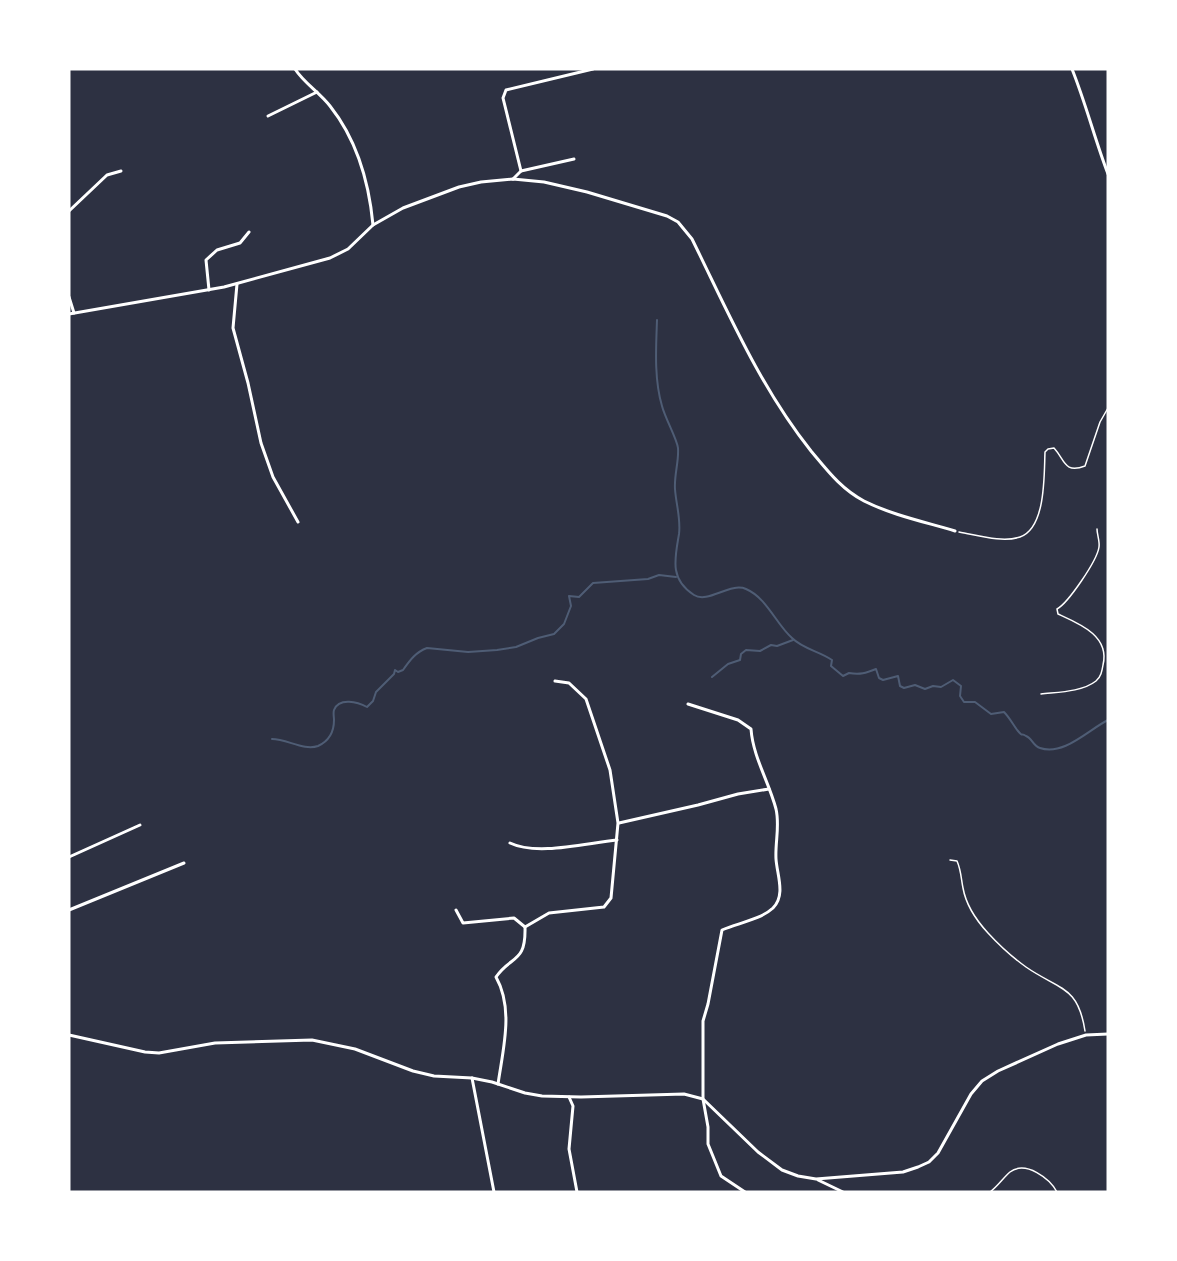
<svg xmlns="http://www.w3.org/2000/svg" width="1177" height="1261" font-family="'Zilla Slab',serif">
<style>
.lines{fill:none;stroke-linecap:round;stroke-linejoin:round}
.stream{stroke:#4f5d75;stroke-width:2}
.path{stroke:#fff;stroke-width:1.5}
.minor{stroke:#fff;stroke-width:3}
</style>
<rect width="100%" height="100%" fill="#2d3142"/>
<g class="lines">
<g class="stream">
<path d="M657,320C656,348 654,379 662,406C665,418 677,439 678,448C679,462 674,475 675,489C676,504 681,519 679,534C675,558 669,579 694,595C708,604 730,582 746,589C767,598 776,624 792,638C803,649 819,651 832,660L831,666L843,676L849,673C860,675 866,673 876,669L879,678L883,680L898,676L900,686L904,688L915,685L925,689L933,686L941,687L953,680L961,686L960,696L964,702H975L991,714L1004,712C1010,718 1013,725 1018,731C1024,738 1020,732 1026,736C1032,738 1033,746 1040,748C1064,756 1088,730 1108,720"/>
<polyline points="712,677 728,664 740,660 741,654 746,650 760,651 771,645 777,646 793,640"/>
<path d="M272,739C287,739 304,751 318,746C329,741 334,731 334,720C334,717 333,713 334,710C339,697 358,702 367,707L373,701L376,692L394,674L395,670L398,672L403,670C410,660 416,652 427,648L468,652L497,650L516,647L538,638L554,634L564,624L571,606L569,596L579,597L593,583L648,579L659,575L676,577"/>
</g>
<g class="path">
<path d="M959,532C977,535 1002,543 1020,537C1046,528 1044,475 1045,452L1048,449L1054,448C1065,460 1064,474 1085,466L1100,422L1108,408"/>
<path d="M1041,694C1058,692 1082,692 1096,681C1101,677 1102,671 1103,665C1110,636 1080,624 1058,614L1057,609C1068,603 1097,561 1099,547C1100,542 1097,534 1097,529"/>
<path d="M950,860L957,861C961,870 961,878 963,888C966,905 976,920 988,933C999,945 1012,957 1026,967C1059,990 1078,985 1085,1031"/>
<path d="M990,1192C998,1186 1003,1178 1010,1172C1026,1160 1050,1179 1057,1192"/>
</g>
<g class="minor">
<path d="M295,69C304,83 319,92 330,106C357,140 369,182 373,225"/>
<path d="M1072,69C1086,104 1095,140 1108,174"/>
<polyline points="268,116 317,92"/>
<polyline points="521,171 503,98 506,90 593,69"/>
<polyline points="513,179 521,171 574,159"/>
<polyline points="69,211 107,175 121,171"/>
<polyline points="237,284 233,328 248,383 261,443 273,477 298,522"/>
<polyline points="209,290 206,260 217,250 240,243 249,232"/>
<polyline points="69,297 74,313"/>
<path d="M69,314L224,287L330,258L348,249L373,225L403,208L459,187L481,182L513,179L544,182L587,192L667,216L678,222L692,239C728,312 760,387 811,451C827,470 841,489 864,501C892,515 925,522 955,531"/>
<path d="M688,704L738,720L751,729C753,757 769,782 776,809C780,826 775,842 776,859C777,875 786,895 773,908C760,920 738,923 722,930L708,1004L703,1021V1099L708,1127V1144L721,1176L745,1192"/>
<polyline points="619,823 698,805 738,794 769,789"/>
<path d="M510,843C537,856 586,843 617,840"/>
<polyline points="69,857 140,825"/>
<polyline points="69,910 184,863"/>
<polyline points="456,910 463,923 514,918 525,927"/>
<polyline points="69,1035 145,1052 159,1053 215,1043 312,1040 355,1049 413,1071 434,1076 472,1078 492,1082 525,1093 542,1096 581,1097 684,1094 703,1099 758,1152 782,1170 798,1176 816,1179 903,1172 918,1167 929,1162 938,1153 971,1094 982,1081 998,1071 1058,1044 1086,1035 1108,1034"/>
<polyline points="472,1078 494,1192"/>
<path d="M498,1084C503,1049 514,1009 496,977C511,955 526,964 525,927L549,913L604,907L611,898L618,823L610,770L586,699L569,683L555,681"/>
<polyline points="569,1097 573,1106 569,1149 577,1192"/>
<polyline points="818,1180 843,1192"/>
</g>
</g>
<rect width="1177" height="1261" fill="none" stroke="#ffffff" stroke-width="141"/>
</svg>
